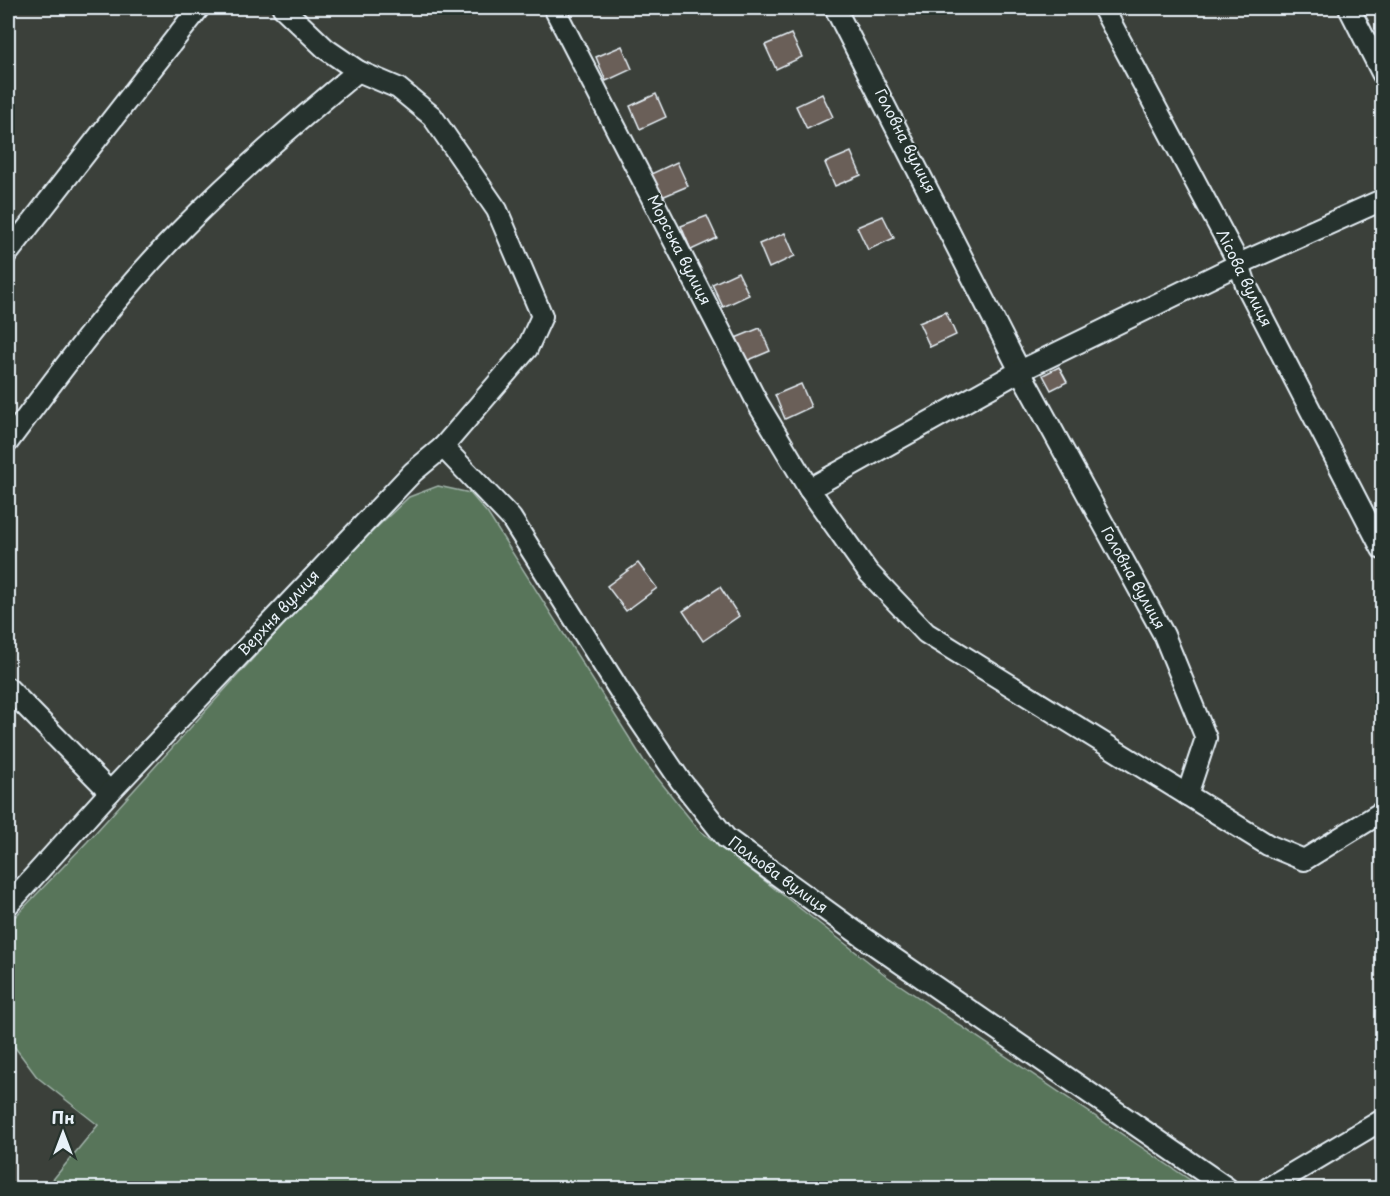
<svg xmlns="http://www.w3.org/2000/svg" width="1390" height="1196" font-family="'Playpen Sans',sans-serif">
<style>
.green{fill:#58745a;stroke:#a0b2a9;stroke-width:1.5}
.building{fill:#6b5f59;stroke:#e8f1f8;stroke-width:1.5}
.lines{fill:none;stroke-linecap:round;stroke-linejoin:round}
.minor-casing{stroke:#e8f1f8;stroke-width:24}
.path{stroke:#e8f1f8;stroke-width:4;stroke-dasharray:4.5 4.5;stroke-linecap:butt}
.minor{stroke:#26332d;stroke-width:20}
.labels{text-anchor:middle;stroke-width:4.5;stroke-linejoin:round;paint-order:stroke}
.street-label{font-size:15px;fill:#e8f1f8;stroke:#26332d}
</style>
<rect width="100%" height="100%" fill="#3b403a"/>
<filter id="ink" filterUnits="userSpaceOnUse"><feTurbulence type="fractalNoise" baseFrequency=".0167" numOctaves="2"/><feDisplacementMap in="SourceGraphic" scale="12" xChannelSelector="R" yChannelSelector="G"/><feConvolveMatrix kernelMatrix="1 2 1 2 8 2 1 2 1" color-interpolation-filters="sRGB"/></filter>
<g filter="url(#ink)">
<polygon class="green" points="438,486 470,493 488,514 644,761 698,829 888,977 1202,1188 46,1188 98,1125 37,1077 8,1038 8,924 87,842 342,560 409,497"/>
<g class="building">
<polygon points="791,34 802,57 776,69 765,45"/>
<polygon points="622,46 632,69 606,81 596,57"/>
<polygon points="656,94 666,117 640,129 630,106"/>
<polygon points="822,94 833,117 807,129 796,106"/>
<polygon points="851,152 861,175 835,186 825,163"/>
<polygon points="677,162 688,186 662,197 651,174"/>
<polygon points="707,216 717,238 691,250 681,226"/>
<polygon points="883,216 894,238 868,250 857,227"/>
<polygon points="785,233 795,256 769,268 759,244"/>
<polygon points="738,272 749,295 723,307 712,284"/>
<polygon points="946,312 956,335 930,347 919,323"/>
<polygon points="760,328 770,351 744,362 733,339"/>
<polygon points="1059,367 1067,382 1051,390 1043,375"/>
<polygon points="801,384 811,407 785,419 775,395"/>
<polygon points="638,563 657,588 626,611 607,586"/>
<polygon points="720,587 739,616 703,641 683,611"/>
</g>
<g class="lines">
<g class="minor-casing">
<g id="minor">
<polyline points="554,8 758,404 809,489 868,572 926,633 1268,845 1304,860 1382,812"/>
<polyline points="835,8 1020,371 1164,635 1206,738 1187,795"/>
<polyline points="1103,8 1239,264 1246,285 1382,549"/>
<polyline points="1349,8 1382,73"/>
<polyline points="8,253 199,8"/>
<path d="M8,442C63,368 118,293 184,227C238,172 298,121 358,71"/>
<polyline points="443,447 511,518 621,693 680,780 726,838 863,937 1227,1188"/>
<polyline points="809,489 1020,371 1239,264 1382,200"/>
<polyline points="8,688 110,792"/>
<polyline points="8,905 110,792 413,472 443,447 527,349 542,316 497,210 432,116 398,88 358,71 326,49 283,8"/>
<polyline points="1268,1188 1382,1120"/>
</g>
</g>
<polyline class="path" points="400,10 406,8"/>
<use href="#minor" class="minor"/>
</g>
</g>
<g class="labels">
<g class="street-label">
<text transform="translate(905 141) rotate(63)" y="5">Головна вулиця</text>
<text transform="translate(679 250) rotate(63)" y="5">Морська вулиця</text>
<text transform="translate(1244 278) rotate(64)" y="5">Лісова вулиця</text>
<text transform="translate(1133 578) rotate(61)" y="5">Головна вулиця</text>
<text transform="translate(279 613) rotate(-47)" y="5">Верхня вулиця</text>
<text transform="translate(778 875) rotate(36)" y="5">Польова вулиця</text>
</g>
</g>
<rect width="1390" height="1196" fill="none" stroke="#26332d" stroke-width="30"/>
<rect x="15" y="15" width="1360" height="1166" fill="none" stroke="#e8f1f8" stroke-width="2" filter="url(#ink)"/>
<g transform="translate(63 1133)" stroke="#26332d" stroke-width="4.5" paint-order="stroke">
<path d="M0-4.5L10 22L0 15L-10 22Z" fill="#e8f1f8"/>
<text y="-9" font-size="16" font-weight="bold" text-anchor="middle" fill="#e8f1f8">Пн</text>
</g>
</svg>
